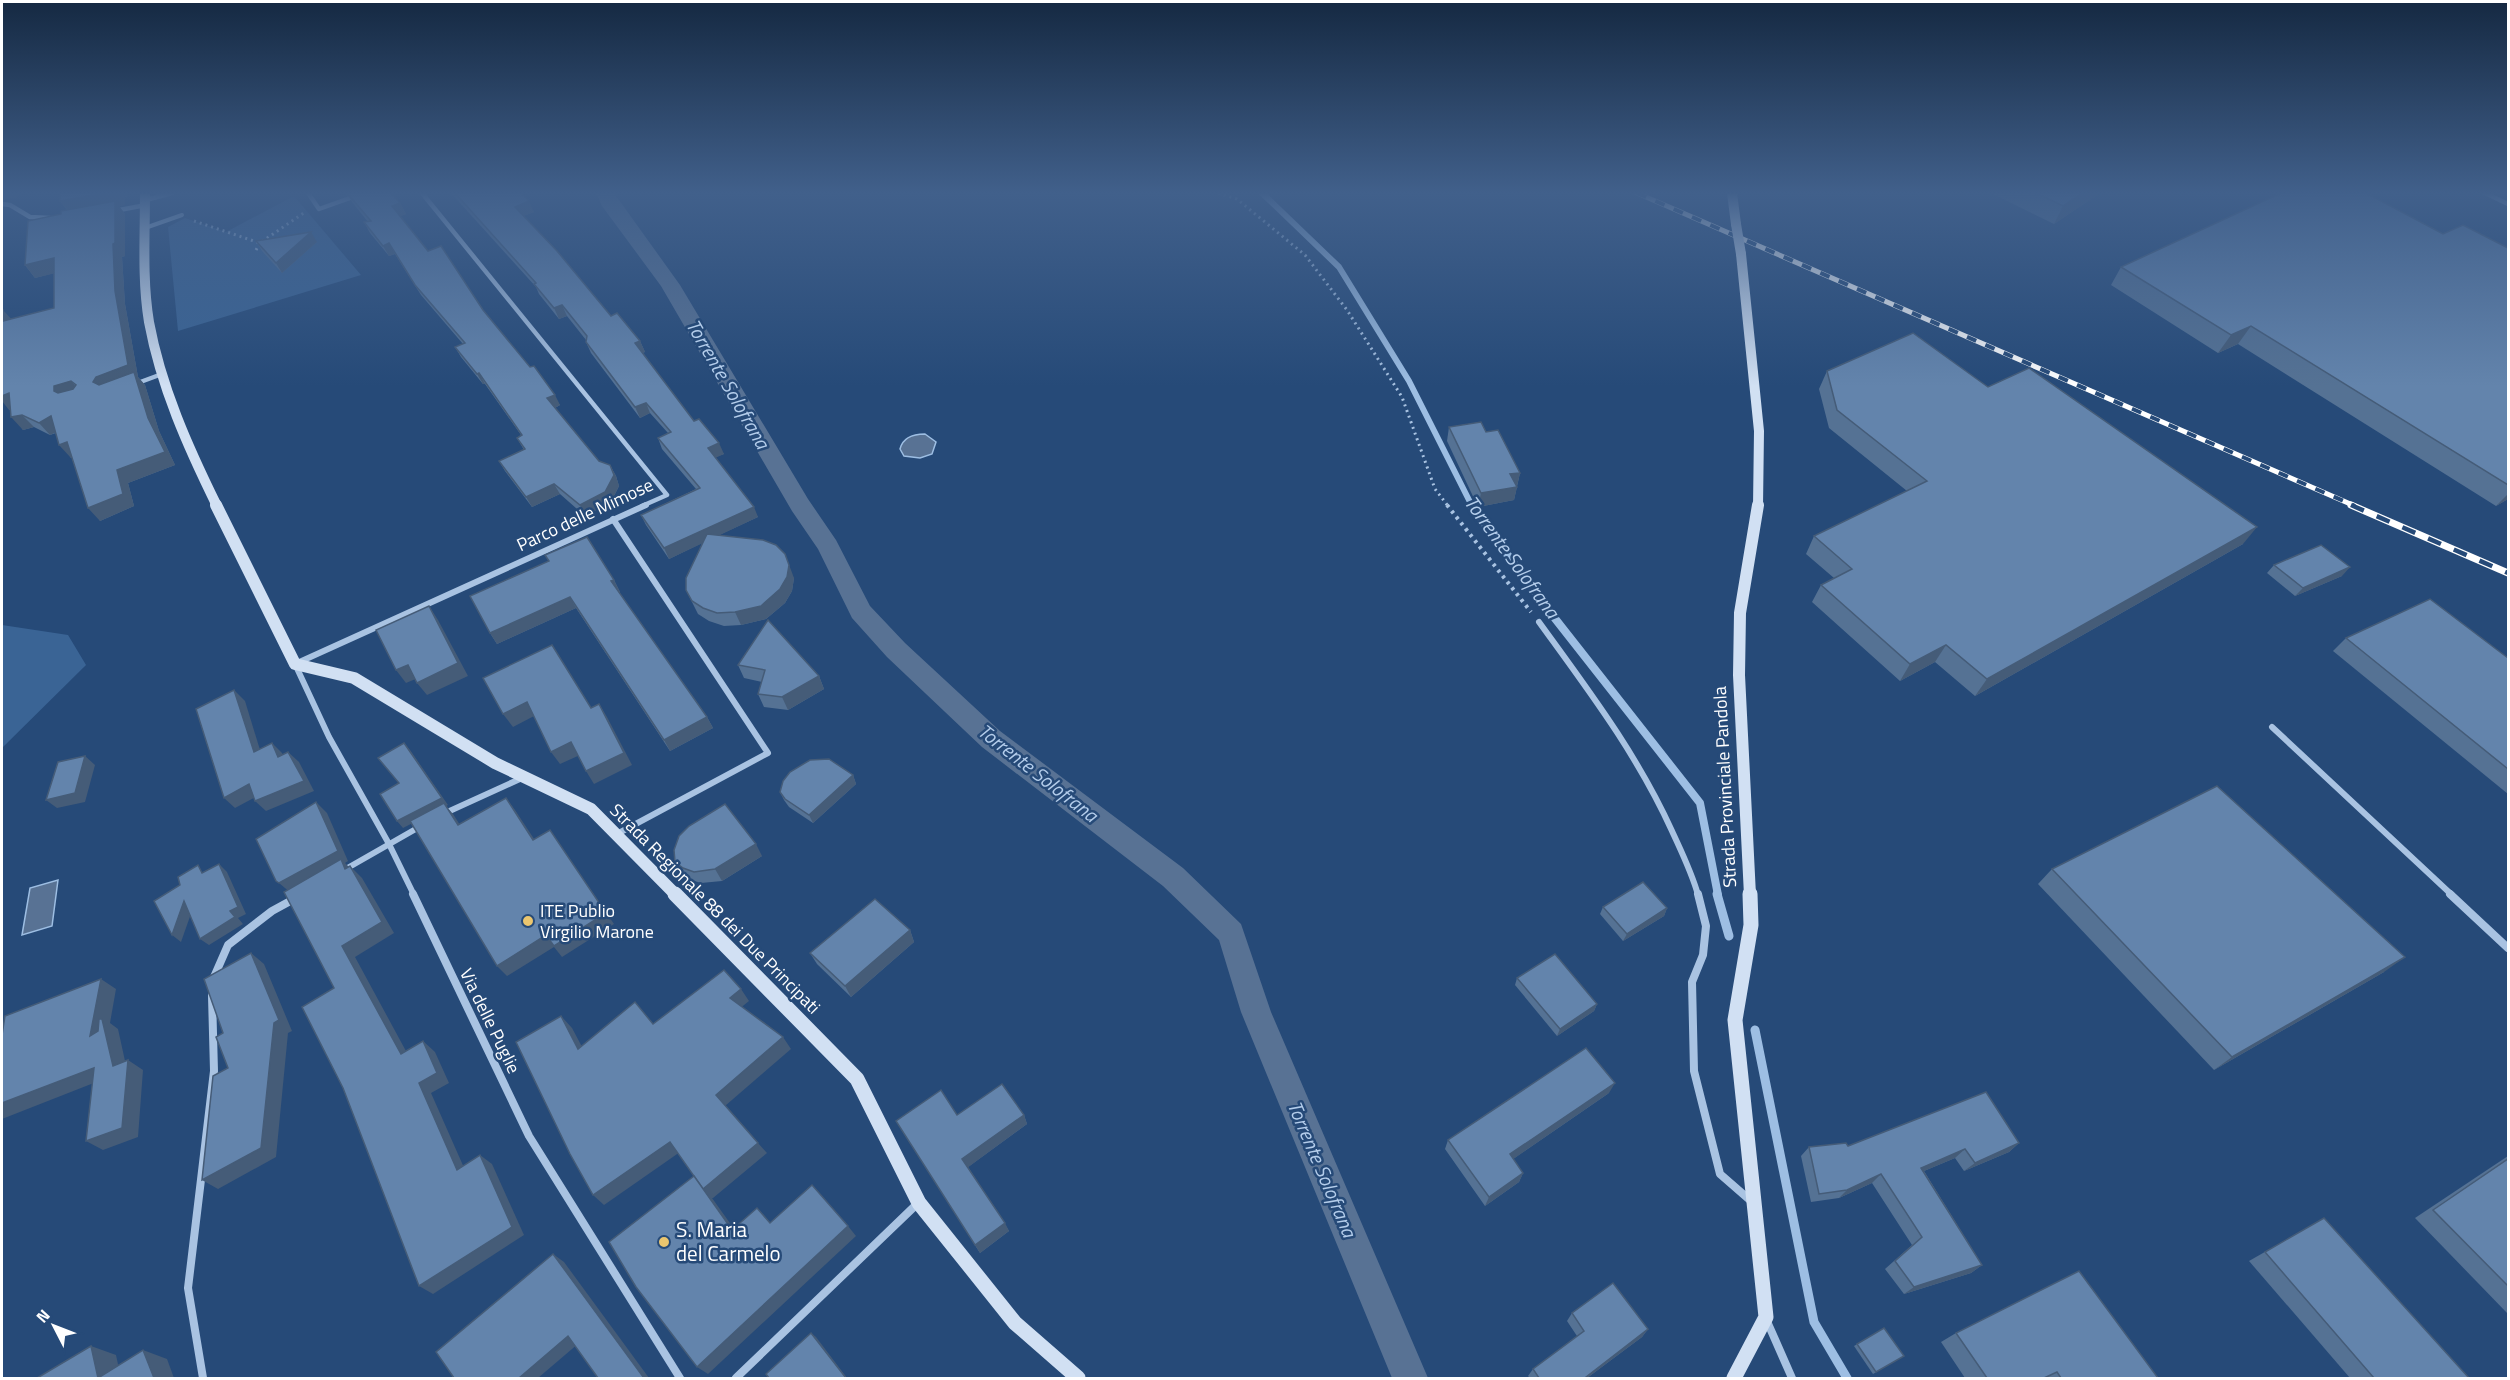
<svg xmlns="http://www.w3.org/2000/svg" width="2510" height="1380" font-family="'Titillium Web',sans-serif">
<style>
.green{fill:#3a6495}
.water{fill:#587294;stroke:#9dbee3;stroke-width:1.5}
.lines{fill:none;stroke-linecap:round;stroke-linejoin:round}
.stream-far2{stroke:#9dbee3;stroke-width:6}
.stream-far1{stroke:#9dbee3;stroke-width:8}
.stream{stroke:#9dbee3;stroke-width:9}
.canal{fill:#587294;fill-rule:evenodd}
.path-far1{stroke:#a9c3e2;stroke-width:3;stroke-dasharray:2 4;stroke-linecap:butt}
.path{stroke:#a9c3e2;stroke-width:4;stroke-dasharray:3 4.5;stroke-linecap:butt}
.lane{stroke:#a9c3e2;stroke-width:4}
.street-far2{stroke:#a9c3e2;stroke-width:4.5}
.street-far1{stroke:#a9c3e2;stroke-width:6}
.street{stroke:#a9c3e2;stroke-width:8}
.secondary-far2{stroke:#d1e0f3;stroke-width:10}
.secondary-far1{stroke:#d1e0f3;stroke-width:12}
.secondary{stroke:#d1e0f3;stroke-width:15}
.rail-far1-casing{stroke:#fff;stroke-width:5}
.rail-casing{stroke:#fff;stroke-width:7}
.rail-far1{stroke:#264a78;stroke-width:4;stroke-dasharray:10;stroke-linecap:butt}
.rail{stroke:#264a78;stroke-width:4.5;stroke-dasharray:14;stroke-linecap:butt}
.secondary-bridge{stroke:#d1e0f3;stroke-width:10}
.wall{fill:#557294}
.shaded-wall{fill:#455c78}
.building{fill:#6384ac;stroke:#455c78;stroke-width:1.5;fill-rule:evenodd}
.poi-dot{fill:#ebc66f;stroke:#264a78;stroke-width:2}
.labels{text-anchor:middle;stroke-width:5;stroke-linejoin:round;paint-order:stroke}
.street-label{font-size:18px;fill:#fff;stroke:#264a78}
.poi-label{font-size:18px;fill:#fff;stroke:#264a78;text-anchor:start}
.water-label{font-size:20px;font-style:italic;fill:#b4cdeb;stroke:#264a78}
.near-poi-label{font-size:21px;fill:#fff;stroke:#264a78;text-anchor:start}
</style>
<rect width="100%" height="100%" fill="#264a78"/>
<g class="green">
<polygon points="294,196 361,275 178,331 168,227 185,218 226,232"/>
<polygon points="2,625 68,635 86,665 2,748"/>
</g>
<g class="water">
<path d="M925,434L936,442L932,454L920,458L904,456L900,449C903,437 914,434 925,434Z"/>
<polygon points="58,880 52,926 22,935 30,888"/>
</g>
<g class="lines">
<polyline class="stream-far2" points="1262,193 1339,267 1409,381 1472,506"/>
<polyline class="stream-far1" points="1471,505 1542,602 1700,803 1718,895"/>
<g class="stream">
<polyline points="1717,894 1729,936"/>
<polyline points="1755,1030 1814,1322 1847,1378"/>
</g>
<polygon class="canal" points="596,193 614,193 680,285 808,499 836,540 870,606 905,643 1000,731 1183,868 1241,924 1271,1012 1428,1378 1392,1378 1241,1012 1219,940 1163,886 982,747 887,657 852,618 818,549 792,511 661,286 602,206"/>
<g class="path-far1">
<polyline points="1218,193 1237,199 1305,255 1347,310 1402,397 1435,489 1448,506"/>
<polyline points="194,221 260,243 305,212"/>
<polyline points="256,250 260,243"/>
</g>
<polyline class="path" points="1447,505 1531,612"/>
<polyline class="lane" points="145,228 182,215"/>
<g class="street-far2">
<polyline points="308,193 319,209 364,193"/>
<polyline points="422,193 667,495 642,506"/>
<polyline points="2485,193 2508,204"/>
<polyline points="146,200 172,193"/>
<polyline points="2,204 10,205 30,217 50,218"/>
<polyline points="114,211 146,205"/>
<polyline points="135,384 162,374"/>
</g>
<g class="street-far1">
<polyline points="613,519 768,753 617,834"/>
<path d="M1539,622C1589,691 1637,754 1672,831C1682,853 1692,873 1698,895"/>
<polyline points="2272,727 2452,895"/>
<polyline points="443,814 522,778"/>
<polyline points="344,870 421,826"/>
<polyline points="414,895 389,844 329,737 295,664 646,505"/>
</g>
<g class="street">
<polyline points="413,894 529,1136 680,1378"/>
<polyline points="1698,894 1706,926 1703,955 1692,982 1694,1071 1720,1174 1751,1201"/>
<polyline points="2450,894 2508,948"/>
<polyline points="214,977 228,945 272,911 294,899"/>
<polyline points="1766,1319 1792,1378"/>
<polyline points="203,1378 188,1288 214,1071 212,996"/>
<polyline points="736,1378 917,1204"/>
</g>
<g class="secondary-far2">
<path d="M145,193C145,235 142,280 149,322C161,387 188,447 217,506"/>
<polyline points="1732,193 1736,224"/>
<polyline points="1741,254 1759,431 1758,506"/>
</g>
<g class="secondary-far1">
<polyline points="216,505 295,664 354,678 495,763 591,809 676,895"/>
<polyline points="1750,895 1739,675 1740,613 1758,505"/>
</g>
<g class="secondary">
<polyline points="675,894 857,1079 919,1203 1015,1323 1078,1378"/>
<polyline points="1734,1378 1766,1317 1735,1020 1751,925 1750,894"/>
</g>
<g class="rail-far1-casing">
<polyline id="rail-far1" points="1637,193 2355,506"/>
</g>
<g class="rail-casing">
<polyline id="rail" points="2351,505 2508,573"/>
</g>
<use href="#rail-far1" class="rail-far1"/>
<use href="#rail" class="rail"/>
<polyline class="secondary-bridge" points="1736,224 1741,254"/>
</g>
<g class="wall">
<polygon points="344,193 391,193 400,203 406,214 400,216 428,251 483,310 560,405 555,408 599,461 610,465 616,476 619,486 611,502 585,516 560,494 532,507 505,471 499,461 524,450 517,438 521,435 485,384 483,384 461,357 455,347 463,344 421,295 395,254 389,256 370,233 364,222 368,222 352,202 347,194 345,195"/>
<polygon points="451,193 521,193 534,212 523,216 611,316 640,341 645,352 642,353 694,421 724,454 715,457 758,517 719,535 794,578 792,591 785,603 766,619 741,625 724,626 709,621 698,614 686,590 702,543 669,559 646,525 641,515 696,489 662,449 658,438 668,433 650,413 640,418 591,353 586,342 586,340 567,316 559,319 539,294 536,287"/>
<polygon points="1991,193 2100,193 2054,224"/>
<polygon points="125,196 125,205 119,206 125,214 125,256 122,257 125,304 138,377 145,385 159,431 175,465 128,483 134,506 100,521 72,457 71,458 56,433 50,435 34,427 23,430 10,410 9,410 11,319 54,308 54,273 35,278 25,265 67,210 60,201 128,196"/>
<polygon points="2443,234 2508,248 2508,499 2496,506 2238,344 2218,353 2111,285 2121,267"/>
<polygon points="256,241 317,242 282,273 262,251"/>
<polygon points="1827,371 1988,387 2243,544 1975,696 1935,662 1900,681 1812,602 1821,585 1834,578 1806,554 1814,536 1907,491 1829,428 1819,389"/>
<polygon points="1449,427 1486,432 1520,473 1514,500 1478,507 1447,441"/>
<polygon points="549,561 614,580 620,592 619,592 707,717 713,728 670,751 576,608 497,644 490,633"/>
<polygon points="2274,565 2342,576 2295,596 2267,573"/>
<polygon points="2346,638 2508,658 2508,794 2333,651"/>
<polygon points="738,665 819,676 824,689 788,710 764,707 758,694 762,682 744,678"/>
<polygon points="853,775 856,784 813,823 789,807 784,800 780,792"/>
<polygon points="762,856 722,881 701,883 691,880 683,873 675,862"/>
<polygon points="2052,869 2384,972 2214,1070 2038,884"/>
<polygon points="1603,907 1667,908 1664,916 1623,941 1600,914"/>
<polygon points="910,930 914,942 851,997 817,964 810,953"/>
<polygon points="1517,978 1597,1004 1594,1011 1557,1036 1515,985"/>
<polygon points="1609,1093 1513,1159 1523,1173 1519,1182 1485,1206 1445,1149 1448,1140"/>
<polygon points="957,1115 1024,1115 1027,1124 968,1167 1009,1231 980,1253 896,1121"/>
<polygon points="2019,1143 2009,1152 1964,1171 1955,1158 1924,1171 1982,1265 1971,1273 1904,1294 1885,1269 1912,1245 1872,1183 1839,1198 1811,1202 1801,1156 1809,1147 1848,1146"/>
<polygon points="2508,1156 2508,1314 2415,1218"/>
<polygon points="2324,1218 2469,1378 2350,1378 2249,1261"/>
<polygon points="1572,1313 1648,1329 1642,1337 1587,1378 1530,1378 1528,1376 1533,1369 1577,1336 1567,1321"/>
<polygon points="1884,1328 1904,1356 1873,1374 1854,1346"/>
<polygon points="1956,1333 2158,1378 1965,1378 1941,1342"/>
</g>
<g class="shaded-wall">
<polygon points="2,193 20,193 18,197 2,200"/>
<polygon points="105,193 128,193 128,196 125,196 125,205 119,206 125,214 125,256 122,257 125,304 138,377 145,385 159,431 175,465 128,483 134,506 100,521 88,508 117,470 106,390 93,382 71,214 60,201"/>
<polygon points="2083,193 2100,193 2054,224 2063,206"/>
<polygon points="529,201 534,212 520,217 515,207"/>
<polygon points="400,203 406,214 398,217 392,206"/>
<polygon points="311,232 317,242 282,273 276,263"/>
<polygon points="389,243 395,254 389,256 383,246"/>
<polygon points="54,258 64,271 35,278 25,265"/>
<polygon points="562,305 567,316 559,319 554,308"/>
<polygon points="3,310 14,322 3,321"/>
<polygon points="2251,326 2238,344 2218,353 2231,335"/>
<polygon points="640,341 645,352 640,354 635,343"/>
<polygon points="479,373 485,384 483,384 477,374"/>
<polygon points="71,381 82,394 65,399 54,391 54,386"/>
<polygon points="9,393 21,406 9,410 2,401 2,396"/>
<polygon points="555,395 560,405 553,409 547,398"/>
<polygon points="646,403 650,413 640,418 635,407"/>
<polygon points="22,415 34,427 23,430 11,417"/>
<polygon points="51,416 63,429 50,435 39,423"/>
<polygon points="67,442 78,455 71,458 59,445"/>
<polygon points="719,443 724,454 713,459 708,448"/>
<polygon points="610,465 616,476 619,486 611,502 585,516 580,505"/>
<polygon points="1520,473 1517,486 1510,474"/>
<polygon points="554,484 560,494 532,507 526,497"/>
<polygon points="1517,487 1514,500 1478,507 1481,493"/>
<polygon points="2508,494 2508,499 2496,506"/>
<polygon points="754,507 758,517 669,559 664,548"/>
<polygon points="2257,527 2243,544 1975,696 1987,679"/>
<polygon points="785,554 794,578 792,591 785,603 766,619 741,625 735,612"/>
<polygon points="2350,567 2342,576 2295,596 2303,588"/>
<polygon points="614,580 620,592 617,593 611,581"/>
<polygon points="570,597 576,608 497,644 490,633"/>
<polygon points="429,606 438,620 468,676 427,695 417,683"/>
<polygon points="1946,645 1935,662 1900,681 1910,664"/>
<polygon points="408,665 418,678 406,683 396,670"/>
<polygon points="819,676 824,689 788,710 782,697"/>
<polygon points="234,690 245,701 264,763 254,752"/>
<polygon points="527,702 536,715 513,727 503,714"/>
<polygon points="599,704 607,717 632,765 594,784 586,771"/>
<polygon points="707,717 713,728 670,751 664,740"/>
<polygon points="571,742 580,755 560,764 551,752"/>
<polygon points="272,743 282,753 289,767 278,757"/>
<polygon points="404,743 410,750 448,805 446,806 453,814 467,836 458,825 446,806 403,828 397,821"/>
<polygon points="288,752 299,762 314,791 266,811 255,801"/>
<polygon points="85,756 95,765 85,802 57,808 46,800"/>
<polygon points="853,775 856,784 813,823 809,815"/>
<polygon points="249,784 259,795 235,808 224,798"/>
<polygon points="506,798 515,810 542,851 533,840"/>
<polygon points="316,802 327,813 348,861 345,863 353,871 345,869 291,893 279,883"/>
<polygon points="550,830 614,924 562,957 554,947 507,976 497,966"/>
<polygon points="756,844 762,856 722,881 715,869"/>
<polygon points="219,864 227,872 246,914 238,918 243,924 209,945 200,939 230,911"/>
<polygon points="350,866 362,878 394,933 355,957 413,1064 401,1054 342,946"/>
<polygon points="184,901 193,908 181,942 172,935"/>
<polygon points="1667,908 1664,916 1623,941 1627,934"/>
<polygon points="910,930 914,942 851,997 845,986"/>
<polygon points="251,953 264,964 292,1031 288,1033 276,1157 218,1189 202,1180 261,1148"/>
<polygon points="2405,957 2384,972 2214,1070 2232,1057"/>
<polygon points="101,979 116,989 110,1023 118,1029 127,1070 128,1060 143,1070 138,1137 103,1150 86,1141 113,1066 90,1036"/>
<polygon points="741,989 749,1001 738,1010 730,998"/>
<polygon points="1597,1004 1594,1011 1557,1036 1560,1029"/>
<polygon points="561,1016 572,1028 589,1060 578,1049"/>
<polygon points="783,1037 791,1049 725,1106 716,1095"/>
<polygon points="423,1041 435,1052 449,1083 431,1093 469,1179 457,1170 419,1083"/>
<polygon points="94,1068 109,1077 2,1119 2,1103"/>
<polygon points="1615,1083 1609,1093 1506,1164 1510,1154"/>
<polygon points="1024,1115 1027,1124 967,1168 962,1159"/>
<polygon points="670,1142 680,1152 604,1205 593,1195"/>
<polygon points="758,1143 767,1153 713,1198 712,1198 742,1240 732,1230 694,1176"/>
<polygon points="2019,1143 2009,1152 1964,1171 1975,1163"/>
<polygon points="1965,1149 1955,1158 1912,1176 1921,1168"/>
<polygon points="480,1155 492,1164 524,1235 433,1294 419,1286"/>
<polygon points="1523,1173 1519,1182 1485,1206 1489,1197"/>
<polygon points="1881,1174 1872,1183 1839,1198 1847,1190"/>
<polygon points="1005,1223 1009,1231 980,1253 975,1245"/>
<polygon points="848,1226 856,1236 708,1374 697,1367"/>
<polygon points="553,1254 564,1262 649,1378 644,1378"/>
<polygon points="1982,1265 1971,1273 1904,1294 1914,1287"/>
<polygon points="1648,1329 1642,1337 1587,1378 1586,1377"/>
<polygon points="811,1333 816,1337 847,1378 846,1378"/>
<polygon points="568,1336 579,1343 538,1378 519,1378"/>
<polygon points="91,1346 116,1355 121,1378 98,1378"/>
<polygon points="143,1350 167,1359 174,1378 154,1378"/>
</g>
<g class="building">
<polygon points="60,193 105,193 60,201"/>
<polygon points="347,193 391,193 400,203 392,206 428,251 441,246 483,310 530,367 534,366 555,395 547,398 599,461 610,465 614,475 605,492 580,505 554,484 526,497 499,461 525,449 517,438 522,435 479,373 477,374 455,347 465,343 415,285 389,243 383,246 364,222 371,221"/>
<polygon points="455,193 521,193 529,201 515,207 557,251 611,316 617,313 640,341 635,343 694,421 699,419 719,443 708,448 754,507 664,548 641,515 700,488 658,438 671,432 646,403 635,407 586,342 587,336 562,305 554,308 534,284 536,283"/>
<polygon points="2036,193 2083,193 2063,206"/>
<polygon points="2281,193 2366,193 2443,234 2463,225 2508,248 2508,485 2251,326 2231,335 2121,267"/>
<path d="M115,201V243L113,244L115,291L128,365L96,377L93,382L99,385L134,372L148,418L165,452L117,470L123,494L88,508L67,442L59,445L51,416L39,423L22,415L11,417L9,393L2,396V310H3V321L54,308V258L25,265L28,221L61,214V211ZM71,381L76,385L73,389L58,393L54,391V386Z"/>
<polygon points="311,232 276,263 256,241"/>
<polygon points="1913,333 1988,387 2029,368 2257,527 1987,679 1946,645 1910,664 1821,585 1852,569 1814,536 1927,481 1837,410 1827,371"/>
<polygon points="1481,422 1486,432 1498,430 1520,473 1510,474 1517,487 1481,493 1449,427"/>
<polygon points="707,534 763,540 776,545 785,554 789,565 787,577 780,589 761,606 735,612 717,613 703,608 692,601 686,590 686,578"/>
<polygon points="587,537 614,580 611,581 707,717 664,740 570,597 490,633 470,596 549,561 545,555"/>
<polygon points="2321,545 2350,567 2303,588 2274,565"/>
<polygon points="2430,599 2508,658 2508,769 2346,638"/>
<polygon points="429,606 458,663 417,683 408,665 396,670 376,630"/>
<polygon points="768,620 819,676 782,697 758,694 765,670 738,665"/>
<polygon points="552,645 591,708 599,704 624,753 586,771 571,742 551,752 527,702 503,714 483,678"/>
<polygon points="234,690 254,752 272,743 278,757 288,752 304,781 255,801 249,784 224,798 196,709"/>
<polygon points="404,743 442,798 397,821 380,794 399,783 378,758"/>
<polygon points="85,756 75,793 46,800 58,762"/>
<polygon points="829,759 853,775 809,815 785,799 780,792 783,781 790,772 810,760"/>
<polygon points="2217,786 2405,957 2232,1057 2052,869"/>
<polygon points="506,798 533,840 550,830 606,913 554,946 546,935 497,966 410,821 444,803 458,825"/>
<polygon points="316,802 338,851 279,883 276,881 256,839"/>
<polygon points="725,804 756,844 715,869 694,872 683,868 675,862 674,850 679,836 689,826"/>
<polygon points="341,859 345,869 350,866 382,922 342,946 401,1054 423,1041 437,1073 419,1083 457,1170 480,1155 512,1227 419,1286 343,1088 302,1007 334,988 284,892"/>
<polygon points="219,864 238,907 230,911 235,917 200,939 184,901 172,935 154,901 180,885 178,877 198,865 202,873"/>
<polygon points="1643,882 1667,908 1627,934 1603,907"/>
<polygon points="875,899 910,930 845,986 810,953"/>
<polygon points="251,953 279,1020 274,1023 261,1148 202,1180 213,1076 228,1068 216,1037 223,1033 204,979"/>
<polygon points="1555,954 1597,1004 1560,1029 1517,978"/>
<polygon points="724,970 741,989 730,998 783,1037 716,1095 758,1143 703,1189 670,1142 593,1195 570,1154 516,1042 561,1016 578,1049 635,1002 653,1024"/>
<polygon points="101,979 90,1036 98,1031 99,1019 102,1019 113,1066 128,1060 122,1128 86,1141 94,1068 2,1103 2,1035 5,1016"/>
<polygon points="1586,1048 1615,1083 1510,1154 1523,1173 1489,1197 1448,1140"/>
<polygon points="1002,1084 1024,1115 962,1159 1005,1223 975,1245 896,1121 941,1090 957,1115"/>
<polygon points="1986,1092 2019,1143 1975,1163 1965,1149 1921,1168 1982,1265 1914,1287 1895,1261 1922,1237 1881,1174 1847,1190 1819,1194 1809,1147 1846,1143 1848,1146"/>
<polygon points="2508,1159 2508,1286 2433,1210"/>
<polygon points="694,1176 732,1230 757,1208 770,1223 812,1185 848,1226 697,1367 636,1287 609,1242"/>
<polygon points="2324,1218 2469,1378 2374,1378 2265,1252"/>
<polygon points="553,1254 644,1378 598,1378 568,1336 519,1378 454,1378 436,1352"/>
<polygon points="2079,1271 2158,1378 2061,1378 2057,1372 2044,1378 1987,1378 1956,1333"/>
<polygon points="1613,1283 1648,1329 1586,1377 1587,1378 1539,1378 1533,1369 1584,1331 1572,1313"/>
<polygon points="1884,1328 1904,1356 1876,1372 1857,1344"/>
<polygon points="811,1333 846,1378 769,1378 766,1374"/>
<polygon points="91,1346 98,1378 143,1350 154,1378 37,1378"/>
</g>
<linearGradient id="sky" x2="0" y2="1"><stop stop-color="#152942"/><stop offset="0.5" stop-color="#41608b"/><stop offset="1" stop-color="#41608b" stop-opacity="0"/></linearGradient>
<rect width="2510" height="386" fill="url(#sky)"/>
<g class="poi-dot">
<circle cx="528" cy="921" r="6"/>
<circle cx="664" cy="1242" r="6"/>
</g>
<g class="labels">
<g class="street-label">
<text transform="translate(585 515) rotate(-25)" y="6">Parco delle Mimose</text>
<text transform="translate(1725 787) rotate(-93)" y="6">Strada Provinciale Pandola</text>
<text transform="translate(715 909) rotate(45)" y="6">Strada Regionale 88 dei Due Principati</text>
<text transform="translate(490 1021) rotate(64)" y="6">Via delle Puglie</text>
</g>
<g class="poi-label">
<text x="540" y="917">ITE Publio<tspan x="540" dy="21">Virgilio Marone</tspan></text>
</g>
<g class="water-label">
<text transform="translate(728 384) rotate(60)" y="7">Torrente Solofrana</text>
<text transform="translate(1512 557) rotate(54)" y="7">Torrente Solofrana</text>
<text transform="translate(1038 773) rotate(38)" y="7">Torrente Solofrana</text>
<text transform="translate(1322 1169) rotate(67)" y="7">Torrente Solofrana</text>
</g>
<g class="near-poi-label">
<text x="676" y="1237">S. Maria<tspan x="676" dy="24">del Carmelo</tspan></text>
</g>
</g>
<rect width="2510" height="1380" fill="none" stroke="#ffffff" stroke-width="6"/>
<g transform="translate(54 1326) rotate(312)" stroke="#264a78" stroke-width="4.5" paint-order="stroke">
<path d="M0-4.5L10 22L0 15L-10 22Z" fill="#ffffff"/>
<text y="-9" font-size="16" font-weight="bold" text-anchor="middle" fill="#ffffff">N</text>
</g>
</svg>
